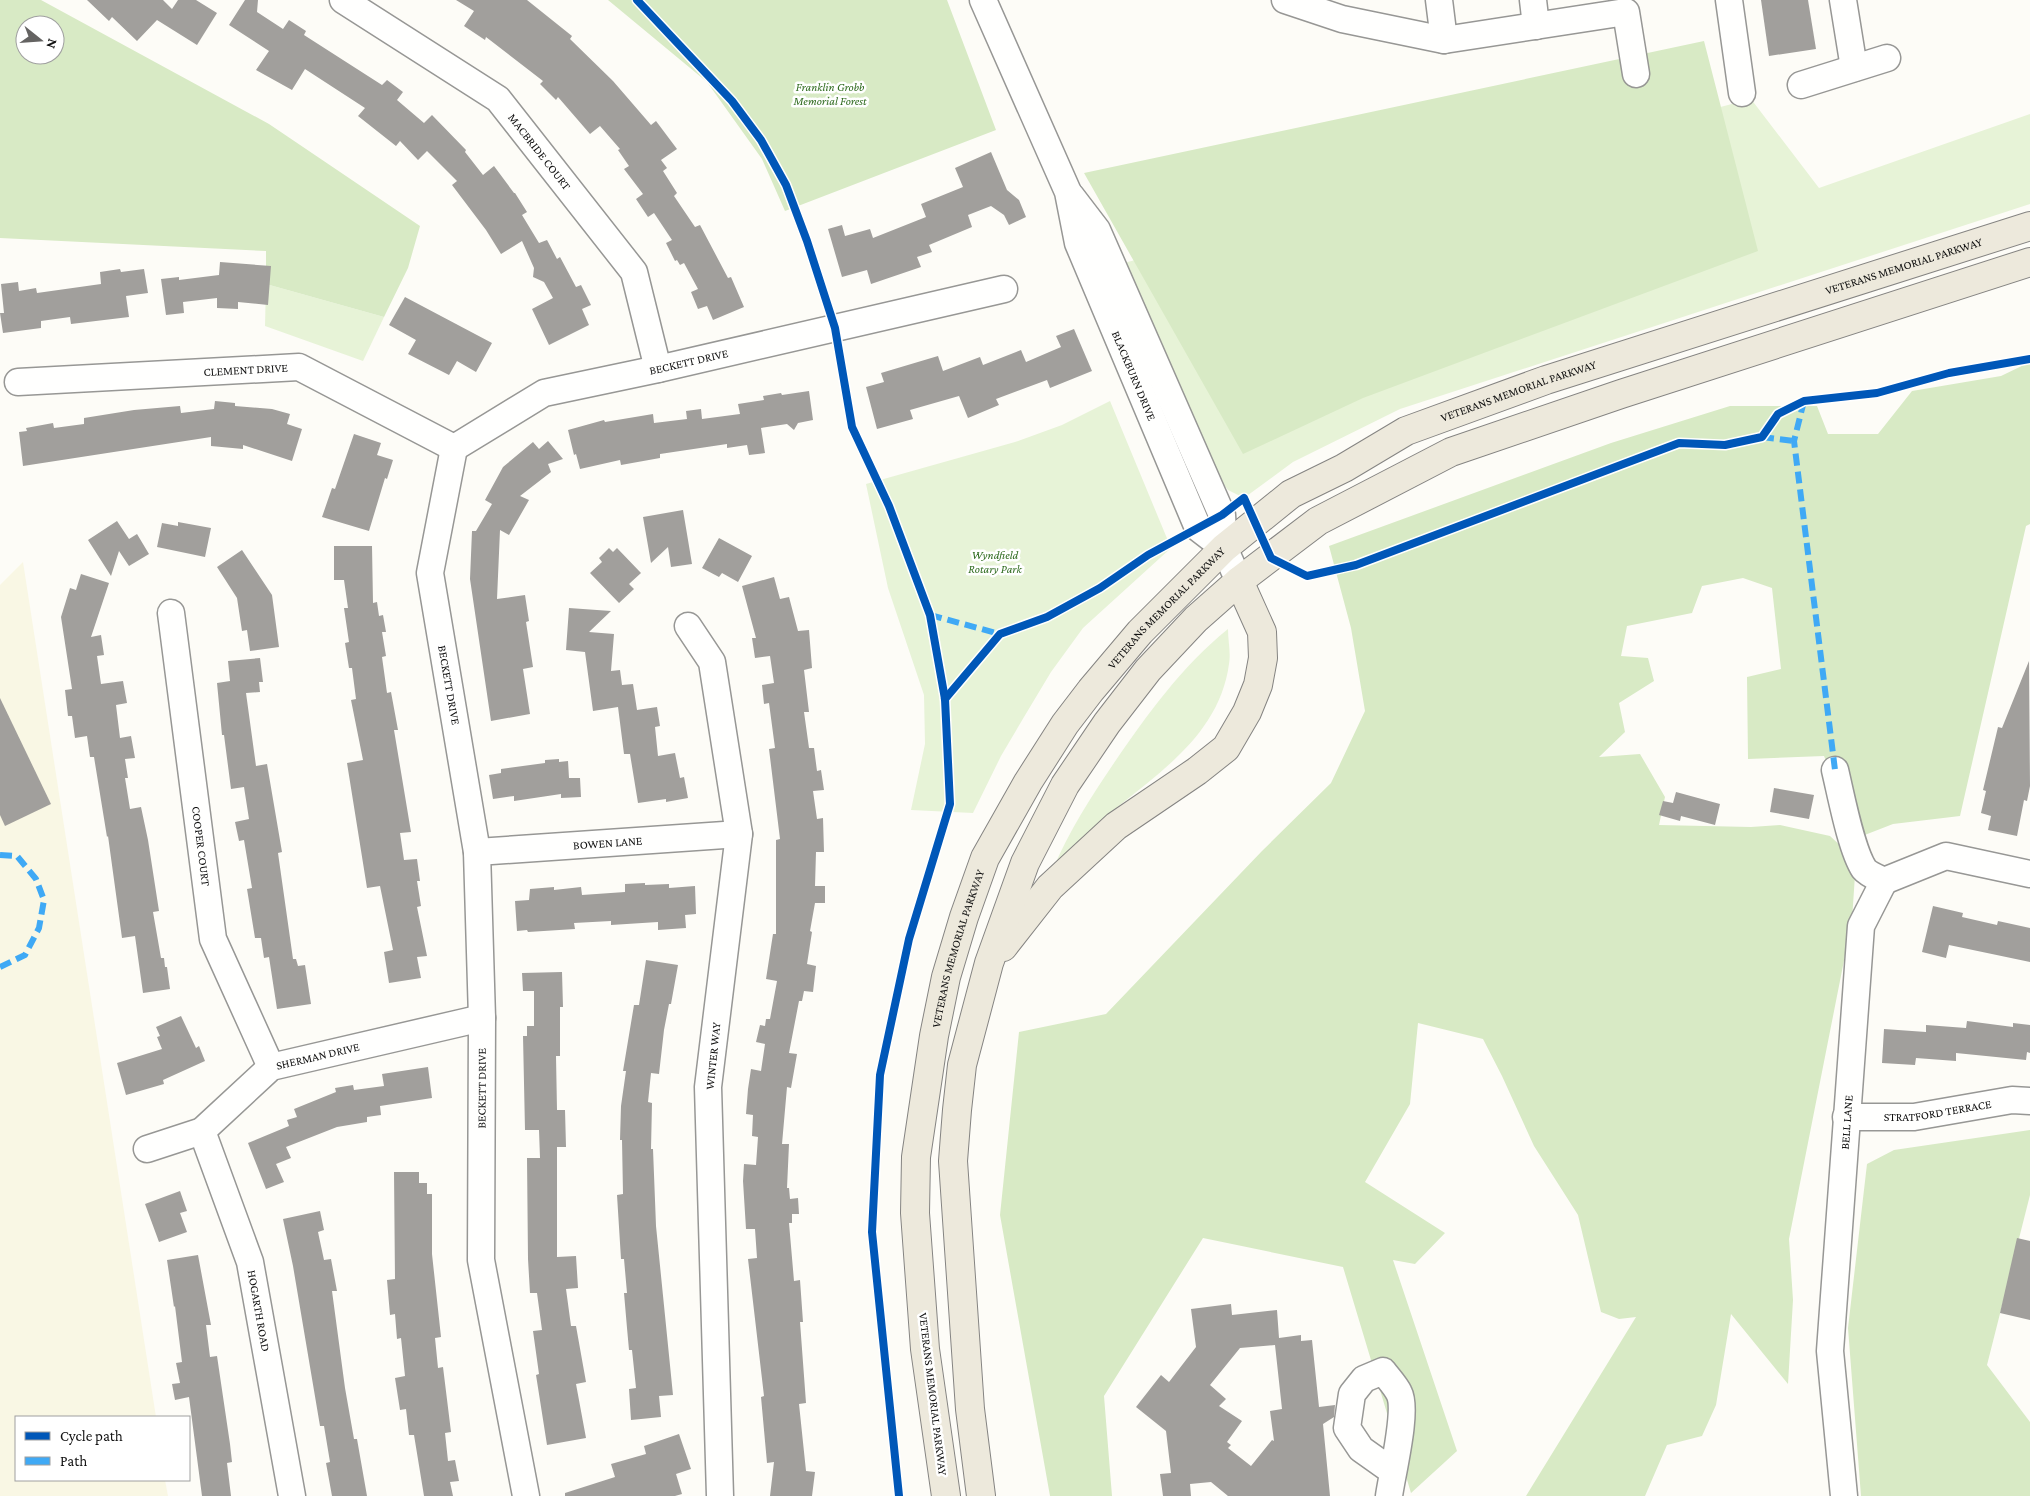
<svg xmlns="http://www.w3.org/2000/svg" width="2030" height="1496" font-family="'Crimson Pro',serif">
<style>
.farmland{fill:#f9f7e4}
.green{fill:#e7f3d7}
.forest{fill:#d8eac5;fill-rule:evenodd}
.building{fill:#a19f9c;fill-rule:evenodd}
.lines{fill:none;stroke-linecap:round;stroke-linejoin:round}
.minor-casing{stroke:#979795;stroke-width:29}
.major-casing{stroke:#858482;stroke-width:30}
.minor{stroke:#fffffe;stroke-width:26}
.major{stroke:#ede9dc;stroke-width:28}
.quiet{stroke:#3fa9f5;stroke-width:6;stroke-dasharray:12 6;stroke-linecap:butt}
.cycleway-casing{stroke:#fff;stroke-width:11}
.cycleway{stroke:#0057b8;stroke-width:8}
.labels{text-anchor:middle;stroke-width:5;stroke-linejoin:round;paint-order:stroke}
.park-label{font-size:12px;font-style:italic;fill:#2f6b1f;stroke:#fff}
.street-label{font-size:12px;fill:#111;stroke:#fff}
</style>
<rect width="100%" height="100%" fill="#fdfcf7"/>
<polygon class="farmland" points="23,562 156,1417 16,1417 16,1480 165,1480 168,1496 0,1496 0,585"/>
<g class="green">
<polygon points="1751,99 1819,188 2030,114 2030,204 1400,409 1293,462 1244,498 1228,490 1215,473 1120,264"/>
<polygon points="266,284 384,317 363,361 265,326"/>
<polygon points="1110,401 1171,548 1083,628 1051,672 1024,717 1001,756 973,813 911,810 925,744 924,695 888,588 866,484 1015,442 1062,425"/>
<path d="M1228,629C1228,641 1231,653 1229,664C1220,730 1167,767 1120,805C1096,824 1074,847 1053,869C1069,831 1091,797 1114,763C1147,715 1182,666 1228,629Z"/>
</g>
<g class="forest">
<path d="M0,0H41L269,124L420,226L408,268L384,317L266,284V251L0,238ZM25,25H55V55H25Z"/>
<polygon points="608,0 947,0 996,130 785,211 762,159 707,82"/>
<polygon points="1704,41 1758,251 1363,398 1243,454 1084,173"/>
<polygon points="2030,362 2030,524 2026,526 1960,816 1893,824 1857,838 1824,756 1748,759 1747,677 1781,669 1772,588 1743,578 1702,586 1692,613 1627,626 1621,656 1648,658 1654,681 1619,703 1625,732 1599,757 1640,754 1665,797 1659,825 1751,827 1780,825 1830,836 1856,860 1852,920 1789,1239 1793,1300 1788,1384 1731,1314 1716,1405 1702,1436 1667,1445 1645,1496 1526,1496 1636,1317 1619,1319 1601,1312 1578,1215 1534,1146 1502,1076 1483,1039 1418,1023 1410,1104 1365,1182 1445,1233 1415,1264 1393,1260 1457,1451 1411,1493 1343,1267 1203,1238 1104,1396 1112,1496 1050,1496 1000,1215 1019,1032 1106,1014 1262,851 1331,783 1365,711 1351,628 1329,546 1611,443 1730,406 1817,406 1828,434 1878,434 1912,391 2001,376"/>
<polygon points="2030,1130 2030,1195 1987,1365 2030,1422 2030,1496 1861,1496 1848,1328 1867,1164 1894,1150"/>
</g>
<g class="building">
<polygon points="87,0 163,0 172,9 178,0 196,0 217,13 197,45 157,20 137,41 112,17 109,21"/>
<polygon points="245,0 258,0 257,12 283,29 289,20 306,31 304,35 382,85 387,80 403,92 397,100 424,123 432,115 466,150 465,152 483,175 494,166 514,193 515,193 527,212 522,215 539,243 547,240 557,259 560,257 576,287 581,285 591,305 582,309 589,325 549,345 532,309 553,298 544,282 533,277 534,268 522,241 501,254 486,230 452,185 457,181 427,151 418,160 400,141 396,146 358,116 365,108 305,69 292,90 256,70 269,51 229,25"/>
<polygon points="456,0 527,0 572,36 570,39 613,81 651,125 656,121 677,149 661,160 667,168 663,171 677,193 674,196 695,227 700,225 728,278 731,277 744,307 713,320 707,306 698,309 691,292 698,289 684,263 680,265 677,260 675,261 666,243 672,240 654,213 648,217 636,199 643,194 624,169 629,166 618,150 620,149 600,126 590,134 558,97 556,100 540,84 543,81 486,37 485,40 464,26 474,11"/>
<polygon points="1761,0 1808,0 1816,49 1769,56"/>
<polygon points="991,152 1007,190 1019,200 1026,217 1009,225 1004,215 991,206 968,215 972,227 929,245 932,252 917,257 921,267 871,284 867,270 842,277 828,229 842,225 845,236 870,229 873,238 926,217 921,204 963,187 955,168"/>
<polygon points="220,262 271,266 268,305 238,302 238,309 217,308 217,298 183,302 184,313 166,315 161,279 179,277 179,280 219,275"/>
<polygon points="120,269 121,272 144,269 148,293 126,296 129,317 71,324 70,317 41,321 41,328 3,333 0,313 4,313 1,284 18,282 19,291 36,288 37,293 101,284 100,272"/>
<polygon points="405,297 492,343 476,372 457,361 449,375 408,354 416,340 389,325"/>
<polygon points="1074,329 1092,371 1050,388 1047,380 996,399 999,405 968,418 959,396 910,410 913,419 877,429 866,387 884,382 881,373 938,356 943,371 980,357 983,365 1021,350 1026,362 1061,347 1056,336"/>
<polygon points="809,391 813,420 798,423 794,430 787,424 761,428 765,453 749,455 747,445 727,448 727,444 660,454 660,458 621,465 620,460 580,469 576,454 574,455 568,430 604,420 605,422 653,414 654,423 687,419 686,411 701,409 702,419 740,414 738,404 764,400 763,396 781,393 782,395"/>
<polygon points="215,401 235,403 235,406 272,409 290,414 287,424 302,429 292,461 243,445 243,449 211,446 211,437 23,466 19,432 27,431 26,428 53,423 54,428 84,424 84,418 134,410 180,406 181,413 214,409"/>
<polygon points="354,434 381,443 377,455 393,460 387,479 385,478 369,531 322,517 332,488 335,489"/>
<polygon points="548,441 563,459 548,464 551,472 520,496 529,500 509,535 500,530 497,599 525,595 529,621 526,622 533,667 523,669 530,714 491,721 470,579 472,531 476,531 492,504 485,500 503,467 533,442 539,449"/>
<polygon points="683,510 692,564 671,567 668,547 651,563 643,517"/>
<polygon points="117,521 129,539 137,534 149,554 129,566 119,551 111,576 88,540"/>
<polygon points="178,522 211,528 205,557 157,547 162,523 178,526"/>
<polygon points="719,538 752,556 738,582 722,573 719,577 702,568"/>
<polygon points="334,546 372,546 373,603 377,602 379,616 383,615 386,632 382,632 386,656 382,657 387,693 391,692 398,730 394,730 411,832 400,833 404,860 417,859 420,881 417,881 421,906 417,907 427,956 417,957 421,978 389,983 384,952 393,950 380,886 367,888 347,763 363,760 351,700 356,699 352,668 349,668 345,643 349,642 344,608 348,608 344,580 334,580"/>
<polygon points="609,548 613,552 617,548 641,573 629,584 634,589 619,603 590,573 602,562 599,558"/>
<polygon points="242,550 272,595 279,647 250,651 247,630 242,631 237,598 217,567"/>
<polygon points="81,574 109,583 91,637 101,635 104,655 97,656 101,684 123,681 127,703 116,705 120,738 131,736 135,758 125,759 128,778 125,778 130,809 141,807 148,840 159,911 153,912 161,958 164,958 165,967 167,967 170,989 143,993 135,936 122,938 108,836 107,837 94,757 90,757 87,736 75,738 72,716 68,716 65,690 72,689 61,617 70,588 76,590"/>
<polygon points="774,577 780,599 789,597 798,631 809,630 812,668 804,670 809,712 804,712 809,748 814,748 817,771 821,770 824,790 813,791 817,819 823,818 824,852 816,852 815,886 825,886 825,903 815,903 810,931 812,932 807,964 816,966 813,992 804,991 802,1001 799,1001 789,1053 797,1054 791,1088 787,1087 782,1144 789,1144 787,1188 789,1188 790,1199 798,1198 799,1214 792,1214 792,1223 789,1223 794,1281 800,1280 803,1322 800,1322 806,1403 799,1404 806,1471 815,1472 812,1496 770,1496 774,1462 767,1463 761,1397 764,1396 748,1259 757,1258 755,1229 746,1229 743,1181 744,1164 756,1165 758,1137 752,1136 753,1115 746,1114 748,1089 751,1069 761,1071 765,1044 756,1042 760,1025 765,1026 766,1019 770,1019 777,981 766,979 773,934 776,934 776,840 780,839 769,749 775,748 769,703 764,704 762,685 774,683 770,656 755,658 752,638 756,638 742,586"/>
<polygon points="569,608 611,611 589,632 614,634 611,671 620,670 622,685 633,684 637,710 657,707 660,726 655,727 658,756 675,753 680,778 684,777 688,798 666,802 666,799 638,803 630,754 624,754 618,707 593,711 585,652 566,650"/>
<polygon points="260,658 263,682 259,682 260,692 246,693 256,766 267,764 282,852 278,853 293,959 296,959 298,966 305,965 311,1004 277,1009 269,957 264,958 261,938 255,938 247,889 252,888 244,840 239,841 235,822 249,819 244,787 231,789 224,735 222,735 217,683 230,681 228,661"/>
<polygon points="2029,661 2030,786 2027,801 2024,800 2017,836 1988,830 1991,816 1981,813 1986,791 1983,790 1998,727 2002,728"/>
<polygon points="0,698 51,804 5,826 0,815"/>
<polygon points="559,759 559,762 568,761 569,778 580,778 581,797 561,798 561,794 514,801 514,796 493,799 489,775 501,773 501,769 545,763 545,760"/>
<polygon points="1774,788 1814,795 1809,819 1770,812"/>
<polygon points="1676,792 1720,804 1715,825 1681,816 1680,821 1659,815 1663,801 1673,803"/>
<polygon points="645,883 645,885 669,884 669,888 695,886 696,914 685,915 686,928 658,930 658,922 611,925 611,921 574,923 575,929 528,932 527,930 517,931 515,901 529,900 530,889 554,887 554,890 581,887 582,895 625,892 625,884"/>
<polygon points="1933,906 1963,913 1962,917 1997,925 1998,921 2030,928 2030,962 1949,945 1946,958 1922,952"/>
<polygon points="646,960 678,965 671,1004 669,1004 664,1030 659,1074 651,1073 648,1102 652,1103 651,1149 653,1149 656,1226 673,1395 659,1396 661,1417 631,1420 629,1389 636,1388 632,1350 629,1350 627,1328 624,1293 627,1293 624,1259 621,1259 617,1195 623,1194 622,1140 620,1140 621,1106 626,1071 623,1071 634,1005 639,1005"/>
<polygon points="562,972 563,1007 560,1007 560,1056 556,1056 557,1110 565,1110 566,1147 557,1147 557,1257 576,1256 578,1288 566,1289 571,1326 576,1326 586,1382 576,1384 586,1438 547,1445 536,1375 539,1374 533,1331 542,1330 537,1293 530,1293 528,1259 527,1158 540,1158 539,1130 525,1130 523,1036 527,1036 527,1026 534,1026 534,991 523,991 522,973"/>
<polygon points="181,1016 196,1048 199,1046 205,1061 163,1080 164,1084 126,1095 117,1063 162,1049 157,1037 160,1036 156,1027"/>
<polygon points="1967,1021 2013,1027 2013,1023 2030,1025 2030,1053 2027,1052 2026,1060 1956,1053 1956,1061 1916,1058 1915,1065 1882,1063 1884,1029 1926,1032 1926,1025 1966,1028"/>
<polygon points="428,1067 432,1098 380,1106 381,1115 367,1117 367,1122 337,1127 286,1147 291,1158 276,1164 284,1182 266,1189 248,1143 289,1126 287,1120 297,1117 294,1109 336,1092 335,1088 353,1085 354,1090 384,1086 382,1074"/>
<polygon points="394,1172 419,1172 419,1183 427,1183 427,1194 432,1194 432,1254 441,1337 435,1338 438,1368 443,1367 451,1432 445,1433 448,1461 455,1460 459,1481 450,1482 453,1496 424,1496 414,1435 409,1435 406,1409 400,1410 395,1378 405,1376 401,1338 397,1339 395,1314 390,1315 387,1280 395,1279"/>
<polygon points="180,1191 187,1211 180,1213 187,1232 159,1242 145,1204"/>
<polygon points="320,1211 324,1230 318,1232 324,1260 331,1259 337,1291 332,1291 345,1388 354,1439 357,1439 367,1496 332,1496 326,1463 330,1462 324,1426 320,1426 293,1266 283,1219"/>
<polygon points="2017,1238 2030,1241 2030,1320 2000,1313"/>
<polygon points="198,1255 211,1325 206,1325 210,1357 217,1356 230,1444 232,1462 227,1463 231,1496 202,1496 189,1397 175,1400 172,1384 180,1383 176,1363 182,1362 175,1306 174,1307 167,1260"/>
<path d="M1231,1304L1232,1315L1277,1310L1279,1338L1301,1335V1341L1312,1340L1319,1407L1335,1405L1334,1417L1323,1424L1330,1496H1228L1211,1482L1190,1484L1191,1496H1163L1160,1474L1171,1473L1166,1431L1136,1407L1161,1375L1169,1382L1196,1347L1191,1309ZM1275,1345L1282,1409L1270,1411L1274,1441L1272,1440L1251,1466L1228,1448L1231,1445L1227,1442L1242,1421L1219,1406L1226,1399L1210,1385L1240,1348Z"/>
<polygon points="679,1434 691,1469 676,1474 682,1494 675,1496 565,1496 565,1493 615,1477 611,1464 646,1454 644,1446"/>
</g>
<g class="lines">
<g class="minor-casing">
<g id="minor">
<path id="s1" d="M343,0L498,99L634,272L658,369"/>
<path id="s2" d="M983,0L1068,192L1078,243L1198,528L1224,548"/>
<polyline points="1285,0 1342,19 1444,40 1626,12 1636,74"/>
<polyline points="1439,0 1444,40"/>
<polyline points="1533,0 1536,26"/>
<polyline points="1729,0 1742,93"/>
<polyline points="1843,0 1854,68"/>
<polyline points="1801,85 1887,58"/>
<polyline points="1071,196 1097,230 1222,515 1224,548 1239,581"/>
<path id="s3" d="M18,382L299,367L454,448"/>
<path id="s4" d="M171,613L213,939L271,1067"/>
<polyline points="688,626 712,662 739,834 708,1087 720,1496"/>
<path d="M1835,770C1841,795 1851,849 1864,869C1868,874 1878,878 1884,881"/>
<path id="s5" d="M477,852L739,834"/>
<polyline points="1884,881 1946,856 2030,874"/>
<path id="s6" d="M1846,1117H1914L2012,1100L2030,1101"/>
<path id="s7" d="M202,1131L250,1262L292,1496"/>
<path id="s8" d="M147,1149L202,1131L271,1067L482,1018"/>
<path id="s9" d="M526,1496L481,1260L482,1018L477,852L430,573L454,448L544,393L658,369L1004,289"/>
<path d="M1389,1496C1392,1474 1408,1410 1399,1393C1395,1385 1388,1378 1383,1371L1364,1379L1352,1394L1347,1428L1361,1449L1392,1471"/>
<path id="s10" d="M1844,1496L1830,1351L1861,926L1884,881"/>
</g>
</g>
<g class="major-casing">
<g id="major">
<polyline points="1003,947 1050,887 1116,826 1197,771 1226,748 1247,712 1258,685 1263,658 1262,632 1239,581"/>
<path id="s11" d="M946,1496L925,1349L915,1213L916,1157L934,1036L946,977L964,917L985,858L1028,782L1065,724L1091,690L1140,632L1224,548L1291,494L1344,468L1406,431L1546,380L2030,226"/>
<polyline points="981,1496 970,1409 953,1161 957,1110 962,1065 989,963 1025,863 1065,785 1107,723 1148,670 1196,619 1239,581 1318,521 1451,452 1621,394 2030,262"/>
</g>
</g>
<use href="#minor" class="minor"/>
<use href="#major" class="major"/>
<g class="quiet">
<polyline points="1804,401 1794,441 1835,770"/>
<polyline points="1762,437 1794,441"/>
<polyline points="930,615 1000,634"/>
<polyline points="0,855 17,856 36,879 44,900 39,928 25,955 0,967"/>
</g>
<g class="cycleway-casing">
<g id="cycleway">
<polyline points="637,0 732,101 761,140 786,185 807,241 835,328 852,427 889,506 930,615 945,699 950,804 909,939 880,1075 872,1232 899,1496"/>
<polyline points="945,699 1000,634 1047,617 1100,588 1148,555 1222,515 1244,498 1271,558 1307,576 1356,565 1679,443 1725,445 1762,437 1778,414 1804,401 1877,393 1949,373 2030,359"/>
</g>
</g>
<use href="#cycleway" class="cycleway"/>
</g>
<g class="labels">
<g class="park-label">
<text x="830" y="91">Franklin Grobb<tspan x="830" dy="14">Memorial Forest</tspan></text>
<text x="995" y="559">Wyndfield<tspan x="995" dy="14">Rotary Park</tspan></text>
</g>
<g class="street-label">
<text dy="4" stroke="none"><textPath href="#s1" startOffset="251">MACBRIDE COURT</textPath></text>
<text dy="4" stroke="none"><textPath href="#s11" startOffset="1784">VETERANS MEMORIAL PARKWAY</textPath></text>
<text dy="4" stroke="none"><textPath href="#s9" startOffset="1312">BECKETT DRIVE</textPath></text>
<text dy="4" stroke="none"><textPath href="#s3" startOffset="228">CLEMENT DRIVE</textPath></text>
<text dy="4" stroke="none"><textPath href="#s2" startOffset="406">BLACKBURN DRIVE</textPath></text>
<text dy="4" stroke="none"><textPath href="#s11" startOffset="1379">VETERANS MEMORIAL PARKWAY</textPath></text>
<text dy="4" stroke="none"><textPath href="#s11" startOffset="959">VETERANS MEMORIAL PARKWAY</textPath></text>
<text transform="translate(449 685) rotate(80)" y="4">BECKETT DRIVE</text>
<text dy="4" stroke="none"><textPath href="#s5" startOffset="131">BOWEN LANE</textPath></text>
<text dy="4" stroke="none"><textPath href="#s4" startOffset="235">COOPER COURT</textPath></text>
<text dy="4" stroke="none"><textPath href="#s11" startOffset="554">VETERANS MEMORIAL PARKWAY</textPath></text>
<text dy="4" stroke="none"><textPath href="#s8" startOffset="200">SHERMAN DRIVE</textPath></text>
<text transform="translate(713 1056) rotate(-84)" y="4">WINTER WAY</text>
<text dy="4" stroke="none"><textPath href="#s9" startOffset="412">BECKETT DRIVE</textPath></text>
<text dy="4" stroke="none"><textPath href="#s6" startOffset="92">STRATFORD TERRACE</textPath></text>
<text dy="4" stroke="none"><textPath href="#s10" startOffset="375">BELL LANE</textPath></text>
<text dy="4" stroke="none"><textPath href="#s7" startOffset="189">HOGARTH ROAD</textPath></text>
<text transform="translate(933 1394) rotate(83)" y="4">VETERANS MEMORIAL PARKWAY</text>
</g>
</g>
<rect x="15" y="1416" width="175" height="65" fill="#ffffff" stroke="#a0a0a0"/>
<rect x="25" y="1432" width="25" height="8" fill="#0057b8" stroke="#a0a0a0"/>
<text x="60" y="1441" font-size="15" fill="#111111">Cycle path</text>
<rect x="25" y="1457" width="25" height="8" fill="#3fa9f5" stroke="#a0a0a0"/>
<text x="60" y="1466" font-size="15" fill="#111111">Path</text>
<g transform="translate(40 40) rotate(107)"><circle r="24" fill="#ffffff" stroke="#a0a0a0"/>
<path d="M0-4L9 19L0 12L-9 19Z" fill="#646362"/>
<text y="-8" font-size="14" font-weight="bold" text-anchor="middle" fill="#111111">N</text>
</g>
</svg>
